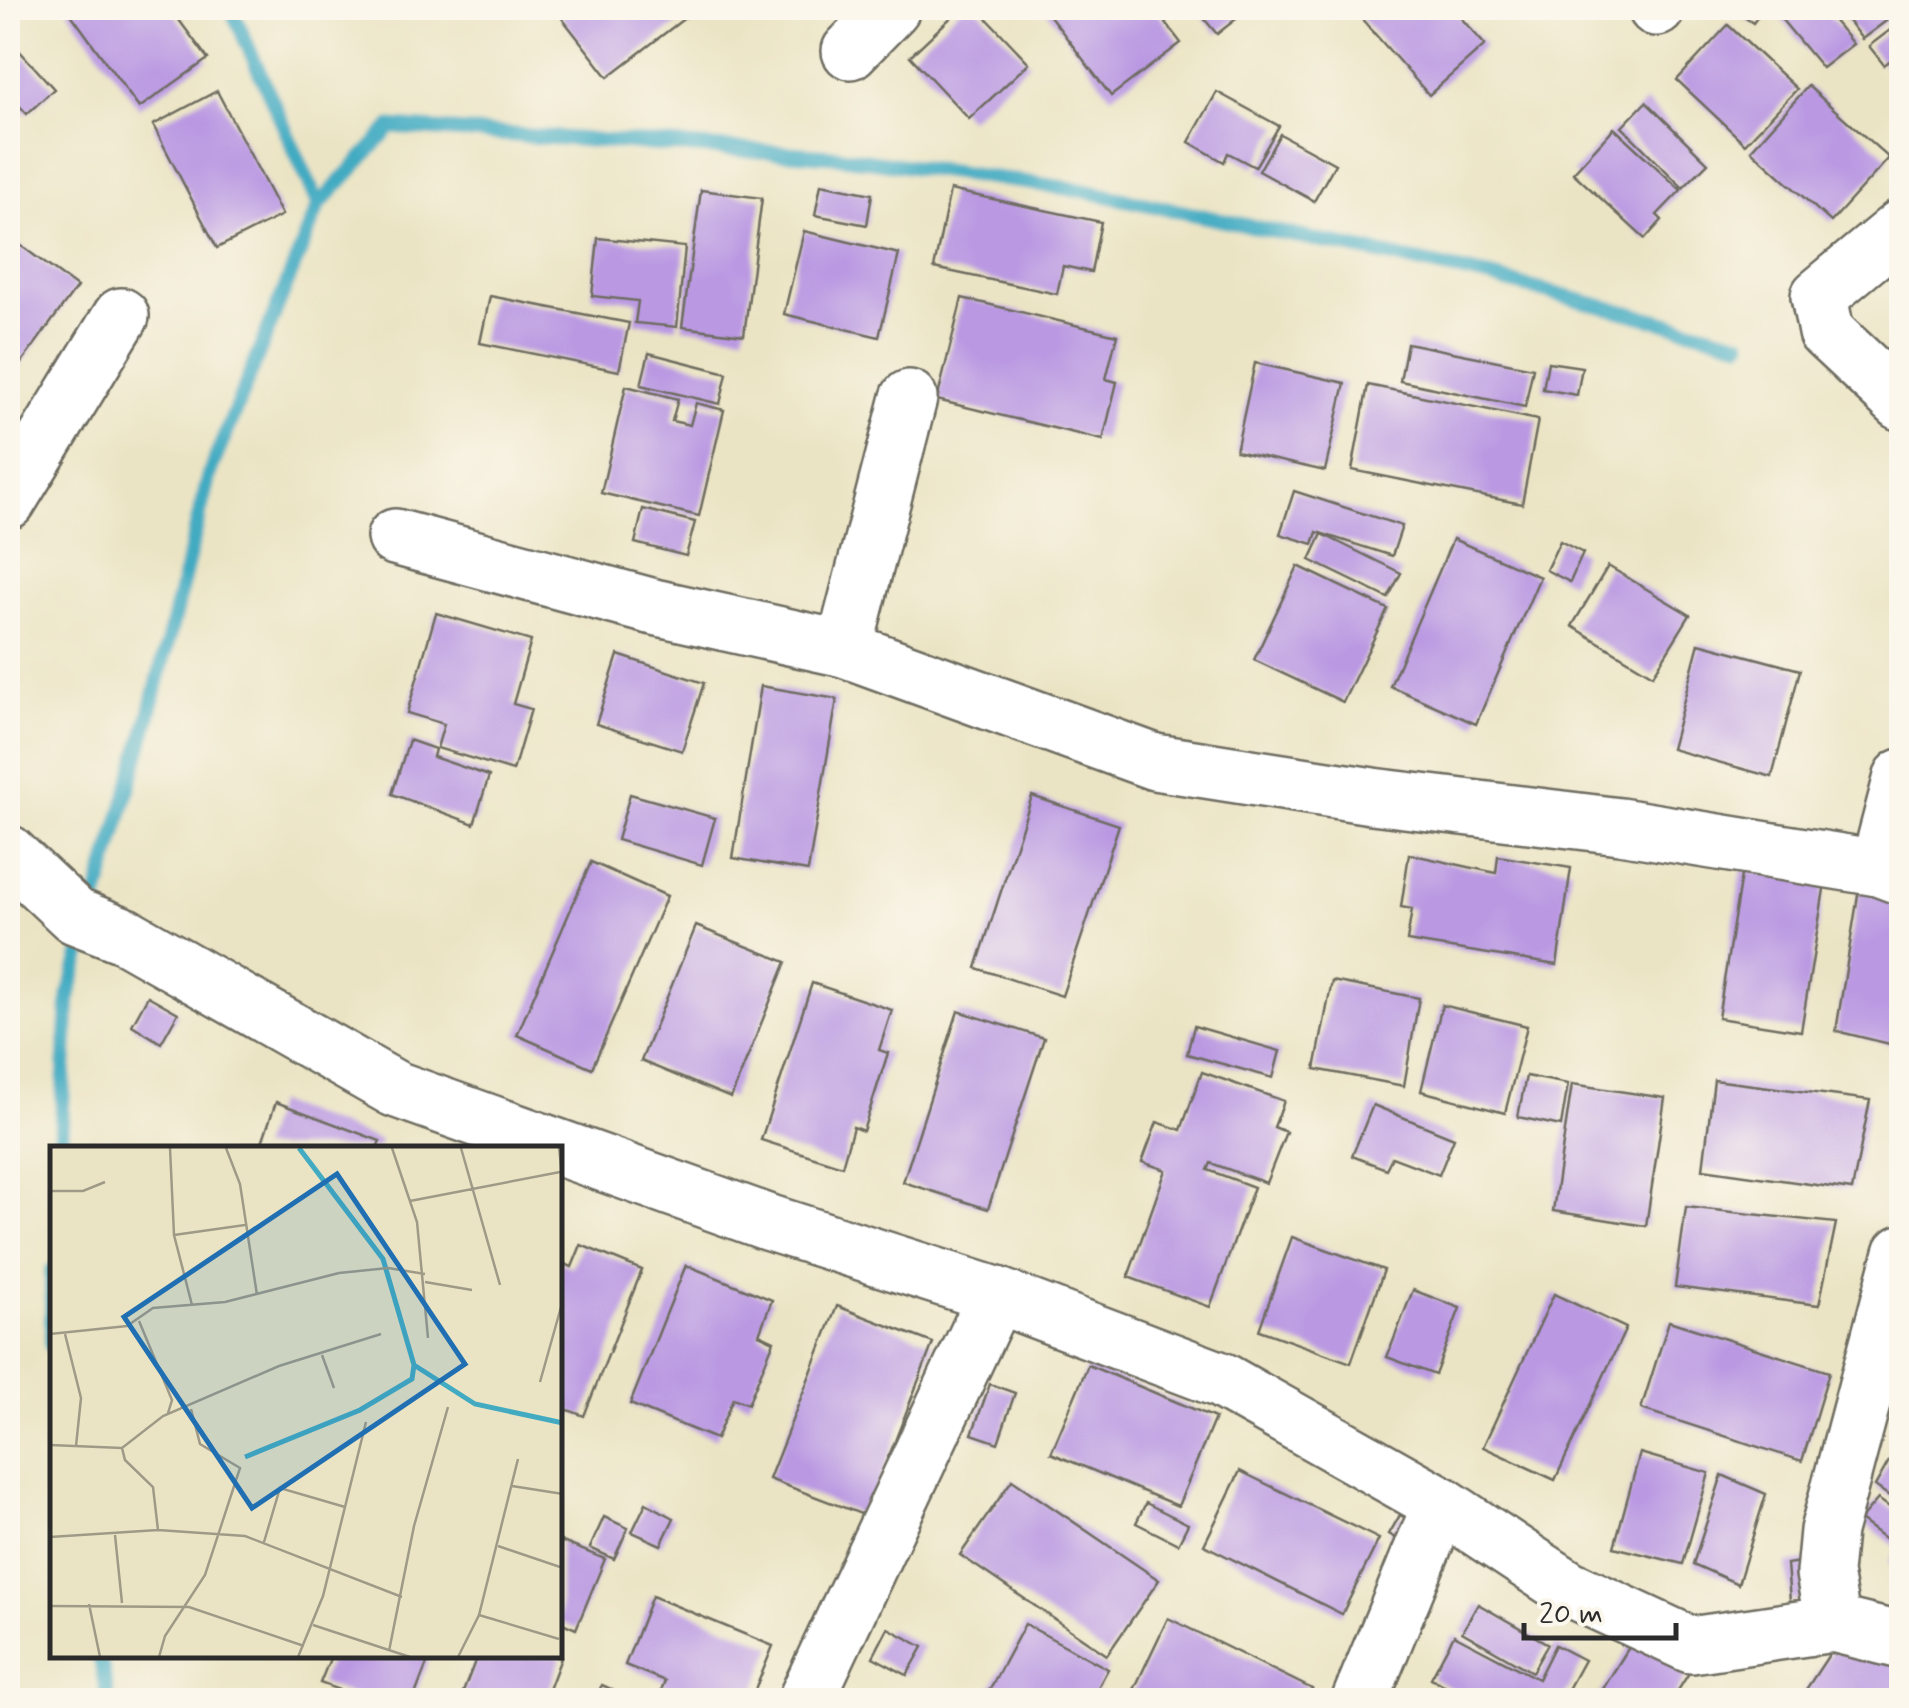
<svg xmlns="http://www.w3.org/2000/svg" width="1909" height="1708" font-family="Mynerve,sans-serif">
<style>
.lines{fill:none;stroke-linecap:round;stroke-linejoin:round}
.stream{stroke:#42abc2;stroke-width:15}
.building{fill:#ba99e2}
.minor-casing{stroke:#6e6c61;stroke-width:60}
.minor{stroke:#fff;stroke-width:55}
.inset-river{fill:none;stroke:#42abc2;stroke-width:5}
.inset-road{fill:none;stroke:#9e9a87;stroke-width:2.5}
.view{fill:#1f6fb2;fill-opacity:0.15;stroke:#1f6fb2;stroke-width:5}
.inset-edge{fill:none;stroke:#2b2b2b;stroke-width:5}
</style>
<rect width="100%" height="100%" fill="#fbf7ec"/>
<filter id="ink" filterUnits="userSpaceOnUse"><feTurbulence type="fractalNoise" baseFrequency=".01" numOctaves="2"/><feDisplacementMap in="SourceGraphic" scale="20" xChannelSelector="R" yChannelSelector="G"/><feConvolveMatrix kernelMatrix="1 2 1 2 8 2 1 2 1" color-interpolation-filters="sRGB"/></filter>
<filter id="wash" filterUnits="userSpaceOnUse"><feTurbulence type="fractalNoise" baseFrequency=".0048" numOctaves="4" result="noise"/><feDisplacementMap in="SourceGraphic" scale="40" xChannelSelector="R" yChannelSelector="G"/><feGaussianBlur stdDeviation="2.25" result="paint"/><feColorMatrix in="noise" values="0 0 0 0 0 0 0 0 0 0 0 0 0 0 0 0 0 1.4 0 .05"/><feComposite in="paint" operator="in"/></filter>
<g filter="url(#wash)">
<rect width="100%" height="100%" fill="#ebe4c4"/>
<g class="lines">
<g class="stream">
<polyline points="319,205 391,127 835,156 1080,190 1489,277 1741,342"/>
<polyline points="60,1148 69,995 146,729 210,472 319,205 231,8"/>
<polyline points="52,1271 52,1346"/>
<polyline points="100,1656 108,1700"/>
</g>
</g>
<g id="blocks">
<g class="building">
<polygon points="71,8 170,8 208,59 139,108 68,10"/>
<polygon points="554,8 679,8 686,17 608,77"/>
<polygon points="961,8 977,8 1029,63 969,119 910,56"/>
<polygon points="1044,8 1154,8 1181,43 1111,96"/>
<polygon points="1195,8 1250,8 1217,34"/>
<polygon points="1352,8 1452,8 1485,45 1429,95"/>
<polygon points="1523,8 1544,8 1532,18"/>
<polygon points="1731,8 1764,8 1753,23"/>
<polygon points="1772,8 1823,8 1853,44 1822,68"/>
<polygon points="1838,8 1902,8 1902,9 1862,39"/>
<polygon points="1898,24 1902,52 1884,65 1869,46"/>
<polygon points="1728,25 1797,89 1745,144 1677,80"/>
<polygon points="8,38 54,89 27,114 8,93"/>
<polygon points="1808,86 1889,158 1831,222 1751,150"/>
<polygon points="217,91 282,215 217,248 153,125"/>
<polygon points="1217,92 1279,126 1255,167 1228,153 1224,162 1189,142"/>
<polygon points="1646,102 1708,163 1683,188 1622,127"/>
<polygon points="1614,128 1681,190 1657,215 1662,220 1645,239 1573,173"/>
<polygon points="1280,134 1335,164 1314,201 1259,171"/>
<polygon points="821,184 872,194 867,225 815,215"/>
<polygon points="701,190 762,198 744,335 682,327"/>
<polygon points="950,190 1101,222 1091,272 1063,266 1057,294 934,268"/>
<polygon points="804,231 899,254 879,337 784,314"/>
<polygon points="8,236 77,287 8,381"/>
<polygon points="598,238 685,247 677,327 635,323 638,301 592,296"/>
<polygon points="490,296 629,323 619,371 480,343"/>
<polygon points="962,298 1117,335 1106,379 1117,382 1103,440 937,400"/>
<polygon points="1407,343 1533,368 1525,407 1400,381"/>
<polygon points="649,353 727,373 720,404 641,385"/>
<polygon points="1548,362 1582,367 1577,395 1543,389"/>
<polygon points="1255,363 1345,383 1325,471 1236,451"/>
<polygon points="1368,385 1538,420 1522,504 1352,470"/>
<polygon points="626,386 678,399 672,421 690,425 696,403 724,410 699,516 601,493"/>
<polygon points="1294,491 1402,526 1392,556 1317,532 1313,544 1280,534"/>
<polygon points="643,509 695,522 686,556 635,543"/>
<polygon points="1322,534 1401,573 1388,598 1310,560"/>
<polygon points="1453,539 1540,577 1476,724 1390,686"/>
<polygon points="1560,541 1583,553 1570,582 1546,570"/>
<polygon points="1298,566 1388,609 1343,702 1254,660"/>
<polygon points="1608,566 1690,615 1653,675 1572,626"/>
<polygon points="436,613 531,641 513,704 531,709 513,771 437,748 444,724 407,713"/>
<polygon points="1699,643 1800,670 1772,777 1671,749"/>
<polygon points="618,655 704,683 682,751 596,724"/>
<polygon points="761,686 837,699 808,871 733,858"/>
<polygon points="409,740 435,749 433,757 489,776 474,824 392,794"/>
<polygon points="630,794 715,818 702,865 617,840"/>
<polygon points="1032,796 1119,825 1062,996 976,968"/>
<polygon points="1409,854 1496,873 1498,856 1571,868 1557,965 1407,941 1412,909 1401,907"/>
<polygon points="591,862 667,896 592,1068 517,1035"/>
<polygon points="1742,869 1825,883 1801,1031 1718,1018"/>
<polygon points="1859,889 1902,900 1902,1047 1836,1031"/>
<polygon points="696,926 786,962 731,1098 641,1061"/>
<polygon points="1332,981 1419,998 1404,1086 1315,1069"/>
<polygon points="812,983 892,1010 879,1050 888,1053 863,1131 853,1127 842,1166 761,1140"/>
<polygon points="148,996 178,1013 161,1043 132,1025"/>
<polygon points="1442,1005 1527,1026 1505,1113 1421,1091"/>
<polygon points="958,1011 1044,1038 988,1209 903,1182"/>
<polygon points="1194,1026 1280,1051 1273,1078 1187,1054"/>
<polygon points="1202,1072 1284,1101 1274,1127 1286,1132 1266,1183 1211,1163 1208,1170 1254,1187 1210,1307 1128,1277 1166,1170 1142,1162 1157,1122 1181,1130"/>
<polygon points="1526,1076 1568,1084 1561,1126 1518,1117"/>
<polygon points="1714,1080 1870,1100 1852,1190 1703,1169"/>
<polygon points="1572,1084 1665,1098 1646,1226 1553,1211"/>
<polygon points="276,1102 380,1141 377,1148 260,1148"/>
<polygon points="1373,1105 1454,1138 1439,1175 1392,1157 1386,1169 1352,1156"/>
<polygon points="1686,1207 1836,1223 1819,1305 1675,1287"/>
<polygon points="1292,1237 1384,1270 1351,1363 1259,1330"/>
<polygon points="581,1245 642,1270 584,1416 560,1407 560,1262 572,1267"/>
<polygon points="686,1265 772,1300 759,1334 774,1341 748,1404 733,1398 716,1439 630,1404"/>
<polygon points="1413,1290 1460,1308 1435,1375 1387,1357"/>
<polygon points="1554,1294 1626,1328 1555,1480 1483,1447"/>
<polygon points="837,1306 933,1343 866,1516 769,1479"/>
<polygon points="1669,1321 1829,1372 1802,1461 1641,1409"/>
<polygon points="1088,1365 1215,1418 1178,1506 1051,1453"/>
<polygon points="990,1384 1015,1393 998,1443 972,1434"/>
<polygon points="1902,1438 1902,1505 1875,1486"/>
<polygon points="1640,1453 1709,1473 1683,1564 1614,1547"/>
<polygon points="1240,1471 1379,1539 1342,1614 1204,1545"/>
<polygon points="1722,1475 1766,1494 1738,1584 1693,1564"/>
<polygon points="1012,1480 1159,1580 1107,1655 960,1555"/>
<polygon points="1878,1499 1902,1516 1902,1572 1889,1563 1898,1548 1860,1520"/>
<polygon points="646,1503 674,1518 661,1545 632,1532"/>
<polygon points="1146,1503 1188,1524 1178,1544 1136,1523"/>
<polygon points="1400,1515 1421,1526 1409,1546 1389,1534"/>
<polygon points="604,1517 628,1528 614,1559 590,1548"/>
<polygon points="560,1541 605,1559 576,1629 560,1622"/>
<polygon points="1811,1560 1819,1599 1790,1601 1787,1564"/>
<polygon points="652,1596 773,1646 751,1700 657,1700 665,1681 625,1665"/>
<polygon points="1478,1604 1548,1644 1532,1672 1462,1632"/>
<polygon points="1168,1618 1312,1689 1306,1700 1130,1698"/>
<polygon points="1025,1624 1108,1669 1091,1700 984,1700"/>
<polygon points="888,1628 923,1647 907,1675 873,1657"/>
<polygon points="1641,1628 1696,1662 1672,1700 1596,1700"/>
<polygon points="1844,1632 1902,1669 1902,1700 1799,1700"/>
<polygon points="1454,1635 1538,1679 1555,1645 1584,1660 1562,1700 1473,1700 1431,1678"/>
<polygon points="331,1656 430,1656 413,1700 366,1700 320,1683"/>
<polygon points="477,1656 554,1656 561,1658 545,1700 460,1700"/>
<polygon points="602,1685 635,1700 594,1700"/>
</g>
</g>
</g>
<g filter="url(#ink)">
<use href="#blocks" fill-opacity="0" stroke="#6e6c61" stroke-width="2.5"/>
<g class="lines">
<g class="minor-casing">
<g id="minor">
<polyline points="1656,8 1657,8"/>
<polyline points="850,51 892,8"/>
<polyline points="1902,227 1819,296 1826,332 1902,403"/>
<polyline points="8,501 121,316"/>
<polyline points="395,537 654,607 844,649 1155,762 1372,796 1620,826 1878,868 1902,877"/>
<polyline points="844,649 909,398"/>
<polyline points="8,853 75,916 126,936 395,1089 770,1223 996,1295 1221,1380 1441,1504 1568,1588 1691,1645 1833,1624 1902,1641"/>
<polyline points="1878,868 1902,777"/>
<polyline points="1833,1624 1824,1573 1828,1531 1902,1253"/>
<polyline points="806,1700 996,1295"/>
<polyline points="1360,1700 1441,1504"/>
</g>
</g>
<use href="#minor" class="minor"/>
</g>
</g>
<g transform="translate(50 1146)">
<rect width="512" height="512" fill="#ebe4c4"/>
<path class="inset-river" d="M249,2L333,113L364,219L425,258L513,277M195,311L310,264L362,233L364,219"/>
<path class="inset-road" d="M120,2L124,89L142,159M176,2L190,38L207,149M342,2L367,76L378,192M411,2L450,139M509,2L513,37M0,45H33L55,36M360,55L510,26M124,89L195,79M375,136L422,144M89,175L122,254L118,267M0,188L77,180L103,162L175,156L289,127L338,122L375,128M15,188L31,252L26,300M272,209L284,242M490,236L513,154M0,299L72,302L113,270L229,220L331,188M72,302L75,314L103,341L108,384M462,340L513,348M65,389L72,457M0,391L108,384L195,390L352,451M214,396L230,342L295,361M448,400L513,422M39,458L50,511M0,460L139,461L254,500M429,469L509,493M263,479L360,511M339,505L364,380L398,261M109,511L115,490L155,429L190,322L150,298L141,263M248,511L273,450L316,276M408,511L429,469L468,313"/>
<path class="view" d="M287,28L415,218L202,362L74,171Z"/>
<rect width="512" height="512" class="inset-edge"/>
</g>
<rect width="1909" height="1708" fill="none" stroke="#fbf7ec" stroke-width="40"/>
<path d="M1524 1623v15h152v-15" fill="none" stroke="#2b2b2b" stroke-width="5"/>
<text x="1539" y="1623" font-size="30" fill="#2b2b2b" stroke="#fbf7ec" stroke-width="8" paint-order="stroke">20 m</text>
</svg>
